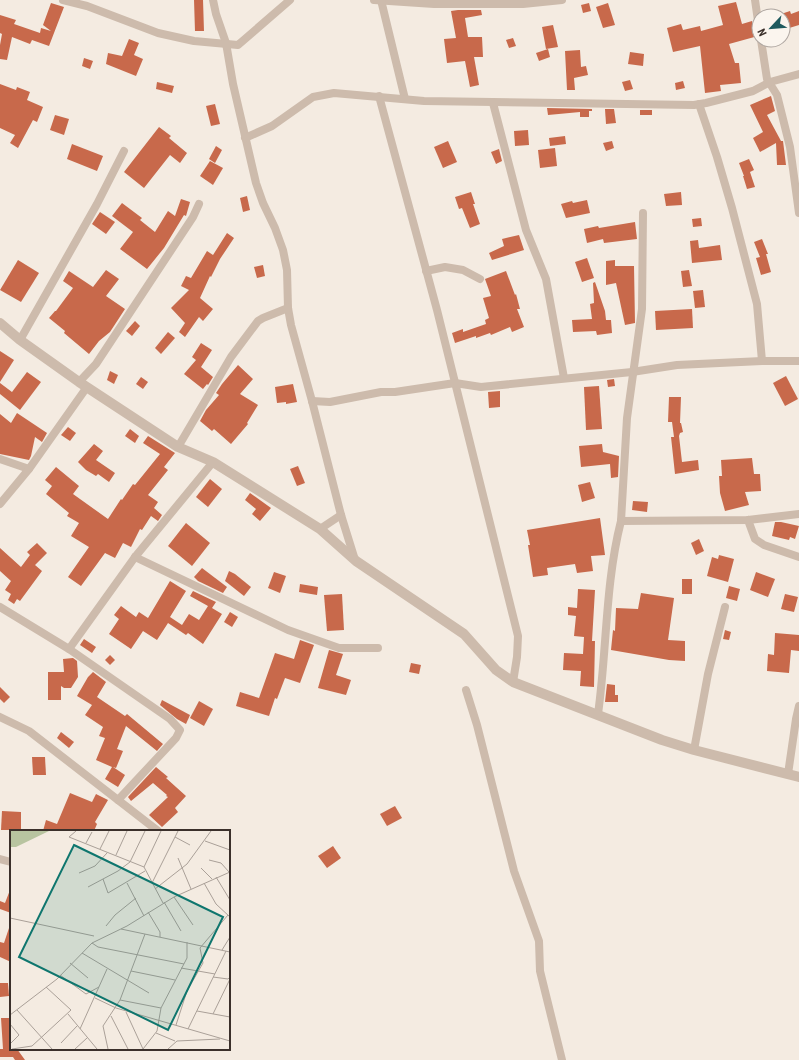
<svg xmlns="http://www.w3.org/2000/svg" width="799" height="1060" font-family="'Roboto Condensed',sans-serif">
<style>
.building{fill:#c8694b}
.lines{fill:none;stroke-linecap:round;stroke-linejoin:round}
.minor{stroke:#cdbbac;stroke-width:8}
.tertiary{stroke:#cdbbac;stroke-width:10}
.inset-road{fill:none;stroke:#aaa098;stroke-width:1}
.view{fill:#0f766e;fill-opacity:0.15;stroke:#0f766e;stroke-width:2}
.inset-edge{fill:none;stroke:#3b302b;stroke-width:2}
</style>
<rect width="100%" height="100%" fill="#f4ebe1"/>
<g class="building">
<polygon points="194,0 203,0 204,31 195,31"/>
<polygon points="736,2 742,24 752,21 754,29 758,36 729,44 735,63 739,63 741,83 720,85 721,91 705,93 700,46 673,52 667,28 681,24 683,30 700,26 701,31 723,25 718,6"/>
<polygon points="51,3 64,7 49,46 32,40 30,44 12,37 7,60 0,59 0,45 2,34 0,33 0,15 16,20 14,24 40,33 41,28 51,31 43,25"/>
<polygon points="589,3 591,11 583,13 581,5"/>
<polygon points="608,3 615,25 603,28 596,7"/>
<polygon points="458,10 481,10 482,15 465,18 468,37 482,37 483,57 474,57 479,85 470,87 465,61 447,63 444,39 456,38 451,11"/>
<polygon points="790,11 791,14 799,11 799,25 786,29 783,16 782,16 781,14"/>
<polygon points="553,25 558,47 546,49 542,27"/>
<polygon points="513,38 516,46 509,48 506,40"/>
<polygon points="129,39 139,43 134,55 143,59 136,76 106,64 108,53 122,56"/>
<polygon points="548,49 550,57 539,61 536,53"/>
<polygon points="580,50 581,67 586,66 588,75 574,78 575,90 567,90 565,51"/>
<polygon points="630,52 644,54 643,66 628,64"/>
<polygon points="84,58 93,61 90,69 82,66"/>
<polygon points="630,80 633,89 625,91 622,82"/>
<polygon points="683,81 685,88 676,90 675,83"/>
<polygon points="157,82 174,86 172,93 156,89"/>
<polygon points="0,84 16,90 17,87 30,92 27,100 43,107 37,122 33,120 18,148 10,143 15,135 0,128"/>
<polygon points="771,96 775,111 767,115 781,141 783,141 786,165 777,165 776,143 760,152 753,138 763,132 750,105"/>
<polygon points="215,104 220,124 211,126 206,106"/>
<polygon points="547,108 592,109 592,111 589,111 589,117 580,117 580,112 548,115"/>
<polygon points="605,109 614,109 616,123 606,124"/>
<rect x="640" y="110" width="12" height="5"/>
<polygon points="55,115 69,119 64,135 50,130"/>
<polygon points="159,127 171,136 169,138 187,153 180,163 170,155 144,188 124,172"/>
<polygon points="528,130 529,145 515,146 514,131"/>
<polygon points="565,136 566,144 550,146 549,138"/>
<polygon points="448,141 457,162 443,168 434,147"/>
<polygon points="612,141 614,148 606,151 603,143"/>
<polygon points="72,144 103,156 97,171 67,159"/>
<polygon points="216,146 222,150 215,163 209,159"/>
<polygon points="555,148 557,166 540,168 538,150"/>
<polygon points="499,149 502,161 496,164 491,152"/>
<polygon points="749,159 754,170 750,172 755,187 747,189 743,176 744,176 739,163"/>
<polygon points="210,161 223,168 213,185 200,176"/>
<polygon points="471,192 475,204 473,204 480,224 470,228 462,208 459,209 455,197"/>
<polygon points="681,192 682,205 666,206 664,194"/>
<polygon points="247,196 250,210 243,212 240,198"/>
<polygon points="181,199 190,202 186,216 184,215 164,248 147,269 120,249 133,232 112,216 122,203 142,218 140,220 155,232 168,211 175,216"/>
<polygon points="587,200 590,213 566,218 561,204 572,201 573,203"/>
<polygon points="100,212 115,222 106,234 92,224"/>
<polygon points="701,218 702,226 693,227 692,219"/>
<polygon points="635,222 637,239 604,243 603,239 587,243 584,229 598,226 599,228"/>
<polygon points="227,233 234,238 220,259 211,277 210,276 200,298 213,309 203,321 199,317 185,337 179,332 185,323 171,308 189,290 181,286 186,276 191,278 207,251 213,255"/>
<polygon points="519,235 524,250 492,260 489,253 504,246 502,239"/>
<polygon points="762,239 768,254 766,254 771,272 761,275 756,258 760,257 754,242"/>
<polygon points="698,240 699,248 720,245 722,260 692,263 690,241"/>
<polygon points="587,258 594,278 582,282 575,262"/>
<polygon points="18,260 39,273 21,302 0,290"/>
<polygon points="615,260 615,266 634,266 635,323 625,325 616,283 606,285 606,261"/>
<polygon points="263,265 265,276 257,278 254,267"/>
<polygon points="106,270 119,279 106,296 125,309 110,332 99,341 89,354 64,333 65,331 49,318 55,311 56,311 73,288 63,281 69,271 93,287"/>
<polygon points="689,270 692,286 683,287 681,271"/>
<polygon points="506,271 515,295 516,294 520,309 517,309 524,327 512,332 510,327 491,335 490,333 476,338 476,336 455,343 452,333 463,329 463,332 486,324 485,320 489,318 483,298 491,296 485,279"/>
<polygon points="595,282 605,311 606,320 611,320 612,333 597,335 596,331 573,332 572,320 592,319 590,304 594,303 593,283"/>
<polygon points="703,290 705,307 695,308 693,291"/>
<polygon points="692,309 693,328 656,330 655,311"/>
<polygon points="135,321 140,326 132,336 126,331"/>
<polygon points="168,332 175,338 161,354 155,348"/>
<polygon points="201,343 212,350 201,367 213,377 208,385 207,384 203,389 184,374 196,360 192,357"/>
<polygon points="0,351 14,360 0,382"/>
<polygon points="238,365 253,379 240,394 258,405 247,423 248,424 231,444 214,429 212,431 200,421 206,410 219,395 216,393 222,384"/>
<polygon points="110,371 118,375 114,384 107,380"/>
<polygon points="27,372 41,382 20,410 0,394 0,383 12,392"/>
<polygon points="786,376 798,399 785,406 773,383"/>
<polygon points="141,377 148,382 143,389 136,384"/>
<polygon points="614,379 615,386 608,387 607,380"/>
<polygon points="293,384 297,402 286,404 286,402 277,403 275,387"/>
<polygon points="599,386 602,429 586,430 584,387"/>
<polygon points="500,391 500,407 489,408 488,392"/>
<polygon points="669,397 681,397 680,423 681,423 683,432 680,433 679,436 682,462 698,460 699,470 675,474 671,437 674,437 672,422 668,422"/>
<polygon points="17,413 47,433 42,442 35,437 31,456 29,460 0,454 0,414 11,423"/>
<polygon points="68,427 76,433 70,441 61,435"/>
<polygon points="130,429 139,436 135,443 125,436"/>
<polygon points="148,436 175,453 164,467 168,470 148,495 158,502 154,508 162,515 158,521 151,516 142,530 140,529 131,547 123,543 115,558 105,553 81,586 68,577 89,547 71,536 79,523 67,516 69,513 46,494 52,486 45,480 56,467 79,486 73,494 108,519 121,499 122,500 133,484 135,485 160,454 143,443"/>
<polygon points="94,444 103,451 96,460 115,473 109,482 98,474 96,476 86,470 78,462"/>
<polygon points="602,444 603,452 619,456 618,477 611,478 610,464 581,467 579,446"/>
<polygon points="752,458 754,474 760,474 761,491 745,492 749,505 725,511 720,493 719,476 722,476 721,460"/>
<polygon points="298,466 305,483 297,486 290,469"/>
<polygon points="210,479 222,489 208,507 196,497"/>
<polygon points="590,482 595,498 582,502 578,485"/>
<polygon points="250,493 271,508 260,521 252,514 256,509 245,500"/>
<polygon points="633,501 648,502 647,512 632,510"/>
<polygon points="600,518 605,555 591,556 593,571 577,573 575,564 547,568 548,575 533,577 528,545 530,545 527,530"/>
<polygon points="775,522 781,522 799,526 795,539 790,537 789,540 772,536"/>
<polygon points="186,523 210,543 192,566 168,546"/>
<polygon points="699,539 704,551 696,555 691,543"/>
<polygon points="37,543 47,553 35,565 42,571 20,601 17,599 14,604 8,600 11,594 5,590 11,581 0,571 0,548 21,567 30,555 27,552"/>
<polygon points="719,555 734,559 728,582 707,576 712,557 718,559"/>
<polygon points="202,568 227,587 223,593 198,581 194,577"/>
<polygon points="229,571 235,574 251,587 244,596 225,581"/>
<polygon points="274,572 286,576 280,593 268,588"/>
<polygon points="756,572 775,579 768,597 750,590"/>
<rect x="682" y="579" width="10" height="15"/>
<polygon points="170,581 186,591 170,617 182,625 189,614 199,620 208,606 190,596 193,591 216,602 212,608 222,614 203,644 188,633 186,635 168,623 157,640 143,631 131,649 109,634 119,619 114,615 121,606 136,617 139,612 148,618"/>
<polygon points="300,584 318,587 317,595 299,592"/>
<polygon points="729,586 740,589 737,601 726,598"/>
<polygon points="578,589 595,590 592,641 595,641 594,687 580,686 581,671 563,670 564,653 583,654 584,637 574,636 576,616 568,615 568,607 577,608"/>
<polygon points="641,593 674,598 668,640 685,641 685,661 669,660 611,650 613,630 615,631 616,608 638,609"/>
<polygon points="342,594 344,630 327,631 324,595"/>
<polygon points="785,594 798,597 794,612 781,609"/>
<polygon points="230,612 238,617 232,627 224,622"/>
<polygon points="725,630 731,632 729,640 723,639"/>
<polygon points="775,633 799,635 799,651 791,650 789,673 767,671 768,654 774,655"/>
<polygon points="84,639 96,647 92,653 80,645"/>
<polygon points="300,640 314,645 300,683 285,678 277,699 275,698 269,716 236,706 240,692 259,698 275,653 294,659"/>
<polygon points="329,650 343,654 336,675 351,680 346,695 318,688"/>
<polygon points="110,655 115,660 110,665 105,660"/>
<polygon points="73,658 77,661 78,677 71,688 64,688 61,686 61,700 48,700 48,672 64,672 63,659"/>
<polygon points="411,663 421,665 419,674 409,672"/>
<polygon points="93,672 106,682 97,697 125,716 127,714 163,744 157,751 126,726 117,749 123,751 116,768 113,767 125,775 118,787 105,779 112,767 96,760 105,738 99,736 103,727 85,715 92,705 77,696 88,677"/>
<polygon points="607,684 615,685 615,695 618,695 618,702 605,702"/>
<polygon points="0,687 10,697 4,703 0,699"/>
<polygon points="162,700 190,715 186,724 177,719 160,705"/>
<polygon points="199,701 213,709 204,726 190,718"/>
<polygon points="61,732 74,742 69,748 57,738"/>
<polygon points="32,757 45,757 46,775 33,775"/>
<polygon points="156,767 168,777 166,778 186,796 175,808 178,812 162,827 149,815 168,797 166,796 167,795 153,783 131,801 128,797"/>
<polygon points="70,793 92,802 96,794 108,800 95,822 97,824 94,831 43,831 46,820 57,824"/>
<polygon points="395,806 402,818 387,826 380,814"/>
<polygon points="2,811 21,812 21,830 1,830"/>
<polygon points="333,846 341,858 327,868 318,856"/>
<polygon points="10,890 11,890 11,913 0,909 0,901 5,903"/>
<polygon points="10,925 11,925 11,962 0,957 0,942 4,943"/>
<polygon points="0,983 8,983 9,996 0,997"/>
<polygon points="1,1018 10,1018 11,1049 17,1049 25,1060 15,1060 13,1057 0,1057 0,1049 3,1049"/>
</g>
<g class="lines">
<g class="minor">
<polyline points="63,0 87,6 158,33 194,41 238,45 290,0"/>
<polyline points="213,0 216,14 226,43 233,84 256,183 263,203 275,228 283,250 287,270 288,308 291,325 312,401 341,515 355,560"/>
<polyline points="374,0 434,4 523,4 562,0"/>
<polyline points="381,0 405,99"/>
<polyline points="755,0 759,28"/>
<polyline points="761,40 767,79 777,95 790,147 799,213"/>
<polyline points="379,96 437,310 518,636 517,657 513,682"/>
<polyline points="493,103 526,230 546,279 564,378"/>
<polyline points="699,104 717,157 732,208 757,304 762,361"/>
<polyline points="245,138 272,126 313,97 334,93 424,101 694,105 706,103 753,91 770,82 799,74"/>
<polyline points="426,271 445,267 463,270 480,279"/>
<polyline points="20,340 97,204 124,151"/>
<polyline points="79,382 96,364 193,217 199,204"/>
<polyline points="312,401 330,402 381,392 395,392 455,383 481,387 632,372 677,365 762,361 799,361"/>
<polyline points="178,447 231,357 258,321 263,318 288,308"/>
<polyline points="0,459 29,469"/>
<polyline points="0,504 29,469 87,387"/>
<polyline points="748,520 755,539 764,545 799,557"/>
<polyline points="621,521 748,520 799,514"/>
<polyline points="320,529 341,515"/>
<polyline points="135,557 288,630 339,648 378,648"/>
<polyline points="0,607 69,649 170,719 180,730 176,738 118,800"/>
<polyline points="69,649 135,557 213,462"/>
<polyline points="466,690 477,725 514,871 539,941 540,971 562,1060"/>
<path d="M598,714C607,650 605,584 621,521L627,418L642,309L643,213"/>
<polyline points="0,717 29,731 158,831"/>
<polyline points="694,750 708,674 725,607"/>
<polyline points="788,774 796,719 799,706"/>
<polyline points="0,859 11,862"/>
</g>
<polyline class="tertiary" points="0,323 20,340 79,382 178,447 213,462 320,529 356,561 464,634 496,670 513,682 662,740 694,750 799,777"/>
</g>
<g transform="translate(10 830)">
<rect width="220" height="220" fill="#f4ebe1"/>
<path d="M0,1H39L6,17H0Z" fill="#b8c4a0"/>
<path class="inset-road" d="M66,1L59,7L134,37L153,73M165,7L180,15M195,11L220,20M76,13L82,2M90,19L99,1M106,25L117,1M168,28L181,59M199,30L211,33L219,42M134,37L151,1M191,38L202,49M69,43L85,36L97,23M206,47L220,70M93,49L98,63L135,41M117,53L134,86M142,53L168,1M194,53L206,74L220,87M78,57L108,41L120,32L135,1M145,59L177,34L201,1M164,67L183,95M154,72L171,101M138,82L150,102V107M0,88L84,106M96,96L105,85L126,68M111,99L220,122M82,113L88,117L174,134M212,120L220,107M72,123L139,163M60,133L78,148M171,138L205,144M121,141L165,150M50,145L76,164L89,157M203,147L218,149L220,147M85,168L106,178L220,211M110,170L151,178M7,180L42,219M187,181L220,187M116,182L133,219M58,184L87,219M203,184L220,149M0,185L47,149L82,113L117,96L164,67L220,42M101,186L118,219M0,194L9,205L0,214M166,195L177,161L193,133L190,118L218,85M70,199L97,139M178,199L216,121M146,203L165,211M51,213L67,196M2,219L22,216L61,180L36,157M65,219L77,208M98,219L93,196L110,170L135,104M133,219L147,201L151,178L177,128V112M158,219L167,211L210,209"/>
<path class="view" d="M64,15L213,87L158,200L9,127Z"/>
<rect width="220" height="220" class="inset-edge"/>
</g>
<g transform="translate(771 28) rotate(244)"><circle r="19" fill="#fbf5ee" stroke="#aea6a0"/>
<path d="M0-3L7 15L0 10L-7 15Z" fill="#1f5a5e"/>
<text y="-6" font-size="11" font-weight="bold" text-anchor="middle" fill="#3b302b">N</text>
</g>
</svg>
